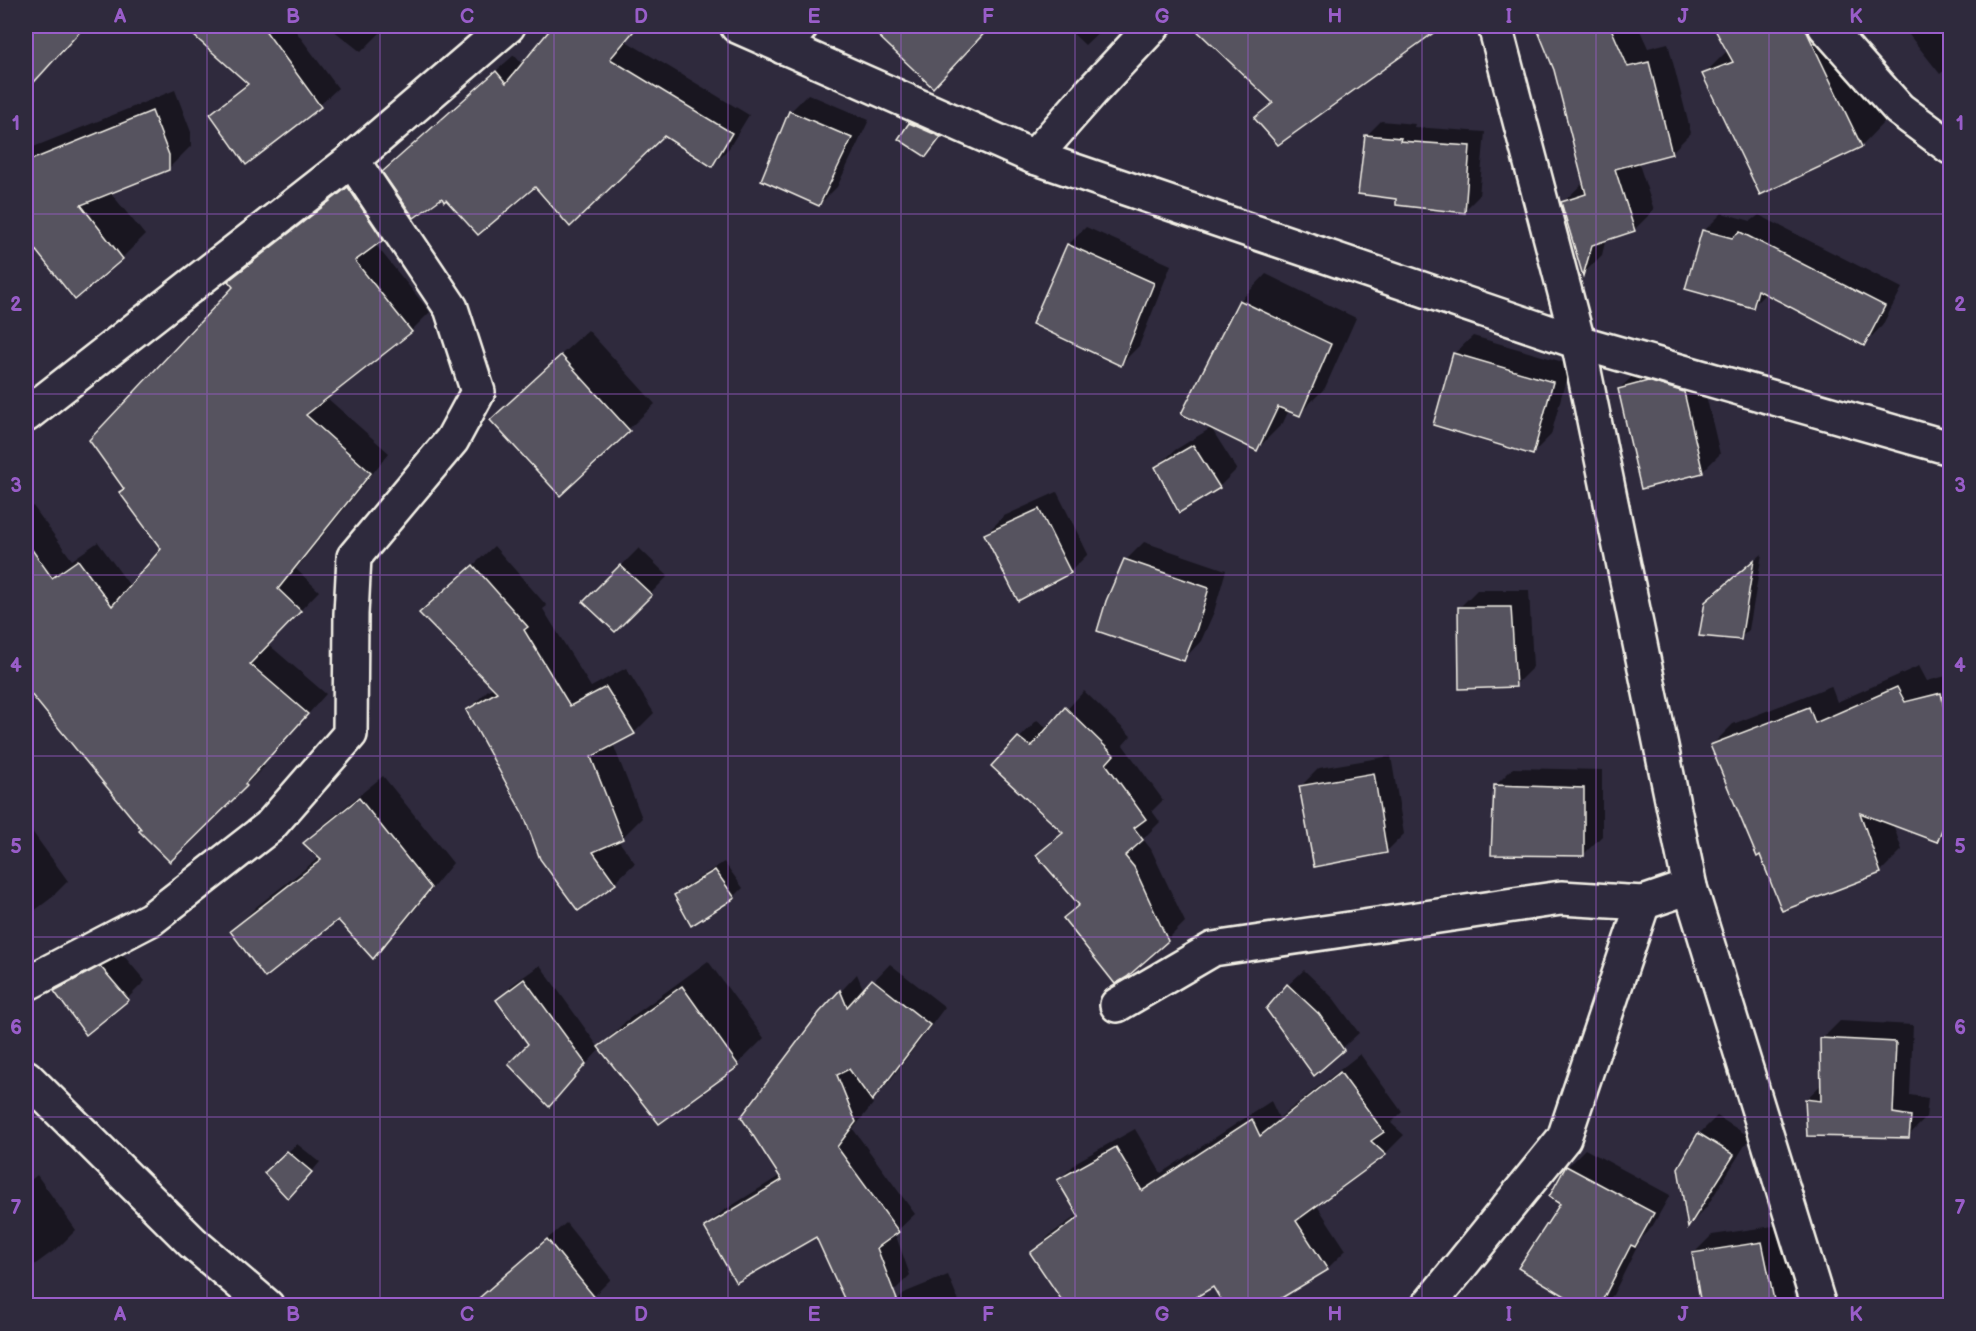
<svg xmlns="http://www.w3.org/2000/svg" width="1976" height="1331" font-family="'Balsamiq Sans',sans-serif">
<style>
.shadow{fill:#0007}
.building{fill:#56525f;stroke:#f4f1e8;stroke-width:1.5}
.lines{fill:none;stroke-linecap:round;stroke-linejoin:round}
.minor-casing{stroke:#f4f1e8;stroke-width:38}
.tertiary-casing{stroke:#f4f1e8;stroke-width:38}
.minor{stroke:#2f2a3d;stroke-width:33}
.tertiary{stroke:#2f2a3d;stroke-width:33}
.grid{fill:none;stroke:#995dc9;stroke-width:1.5;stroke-opacity:0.55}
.neatline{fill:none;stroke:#995dc9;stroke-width:2}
.grid-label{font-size:20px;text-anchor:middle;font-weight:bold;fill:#995dc9}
</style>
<rect width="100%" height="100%" fill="#2f2a3d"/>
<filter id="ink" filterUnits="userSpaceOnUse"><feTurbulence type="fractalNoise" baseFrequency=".0167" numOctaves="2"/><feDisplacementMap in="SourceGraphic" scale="12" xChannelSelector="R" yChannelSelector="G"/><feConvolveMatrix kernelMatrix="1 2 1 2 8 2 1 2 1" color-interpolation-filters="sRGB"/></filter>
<g filter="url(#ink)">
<g class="shadow">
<polygon points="26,26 84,26 33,81 26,75"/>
<polygon points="185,26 292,26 338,88 320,105 212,115 248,82"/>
<polygon points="328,26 387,26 361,52"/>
<polygon points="555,26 639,26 626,41 749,115 729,148 712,165 664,135 535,185 402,154 514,55 523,65"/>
<polygon points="870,26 991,26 933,86"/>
<polygon points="1065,26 1105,26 1085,45"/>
<polygon points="1222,26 1440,26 1279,143 1256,118 1273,102 1209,40"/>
<polygon points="1537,26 1638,26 1648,48 1668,43 1691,133 1671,153 1638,161 1654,210 1634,230 1606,238 1602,255 1584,273 1562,203 1584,182 1555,69"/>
<polygon points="1714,26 1842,26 1886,120 1861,146 1704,74 1728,50"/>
<polygon points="1902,26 1950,26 1950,66 1940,74"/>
<polygon points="175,90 191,132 191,146 169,168 110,192 145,235 122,258 75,297 26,235 26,150"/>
<polygon points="808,94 869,120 837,187 819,205 790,112"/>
<polygon points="919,115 948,128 926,155 900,139"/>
<polygon points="1381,121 1415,124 1414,127 1485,132 1479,196 1464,211 1398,198 1366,136"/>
<polygon points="367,169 401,220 375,244 430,312 411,331 326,397 389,453 296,569 319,591 268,644 326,694 263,765 265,766 170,860 33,695 26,700 26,511 33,506 72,560 98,542 130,586 163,549 125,488 235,287 230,281 249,262"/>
<polygon points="1722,213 1751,221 1759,215 1902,288 1882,326 1864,344 1766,293 1753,306 1704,231"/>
<polygon points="1086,227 1171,265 1139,346 1121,364 1068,245"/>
<polygon points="1266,274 1356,318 1325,388 1299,414 1289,410 1283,423 1257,449 1240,301"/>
<polygon points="588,330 655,404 560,494 518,394"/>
<polygon points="1473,336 1570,364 1551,435 1533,453 1435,424 1455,353"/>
<polygon points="1637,372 1701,374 1720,454 1702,472 1619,389"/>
<polygon points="1211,428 1237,469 1219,487 1157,467 1175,450"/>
<polygon points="1057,492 1088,554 1070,572 986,534 1004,516"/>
<polygon points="1144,542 1226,570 1214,612 1201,641 1184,659 1126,560"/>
<polygon points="494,546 547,606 543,609 591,687 626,668 654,713 634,733 613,744 642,818 622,838 618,840 635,863 615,882 578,909 468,710 488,690 495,687 422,613"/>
<polygon points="639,548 668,576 615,630 585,602"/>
<polygon points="1762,554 1749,630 1740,638 1715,594"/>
<polygon points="1477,590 1529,590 1533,667 1515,685 1459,608"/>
<polygon points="1919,666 1927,681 1950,675 1950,739 1935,743 1950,750 1950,827 1937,841 1893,824 1902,850 1880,872 1761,853 1711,746 1733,724 1831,686 1837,702"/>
<polygon points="1084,691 1131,736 1123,745 1163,800 1152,811 1160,822 1143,839 1151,849 1185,922 1167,940 1065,918 1079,904 1038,856 1063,832 993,766 1037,720 1049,729"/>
<polygon points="1391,756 1404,834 1386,852 1301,786 1319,768"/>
<polygon points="1513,768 1602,770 1602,836 1584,854 1495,786"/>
<polygon points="383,776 453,863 396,933 373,956 338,918 232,931 256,907 320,857 305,843 329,820"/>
<polygon points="26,823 68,881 50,899 26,917"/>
<polygon points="724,862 743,888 734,897 692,924 676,895 684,887"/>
<polygon points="119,950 145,981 128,998 56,991 74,973"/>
<polygon points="708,961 764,1038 738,1064 660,1122 601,1048 549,1105 530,1044 498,1000 512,985 540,965 599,1048 626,1021"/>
<polygon points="890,964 945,1007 889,1082 871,1100 873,1104 853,1129 915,1214 895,1233 910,1275 893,1292 860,1306 849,1306 817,1235 706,1227 723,1211 781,1175 820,1014 857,974 864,991"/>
<polygon points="1304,970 1334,999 1359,1033 1314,1074 1288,985"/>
<polygon points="1840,1021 1913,1025 1910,1095 1928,1098 1926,1118 1908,1136 1808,1134 1806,1099 1823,1083 1822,1039"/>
<polygon points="1360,1054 1402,1112 1391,1123 1404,1135 1385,1154 1316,1204 1346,1250 1327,1269 1268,1306 1226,1306 1214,1285 1181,1306 1066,1306 1032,1253 1051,1234 1079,1214 1059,1180 1078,1161 1135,1129 1161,1173 1271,1101 1279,1118"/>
<polygon points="1717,1116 1750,1137 1706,1208 1689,1225 1699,1134"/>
<polygon points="297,1144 320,1162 297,1189 274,1164"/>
<polygon points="1585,1149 1670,1195 1652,1227 1642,1237 1613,1295 1602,1306 1583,1306 1520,1268 1562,1203 1567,1167"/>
<polygon points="37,1175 76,1230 59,1247 26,1271 26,1184"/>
<polygon points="566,1223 611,1279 593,1297 583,1306 480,1306 477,1302 495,1284"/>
<polygon points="1780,1225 1796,1306 1703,1306 1694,1253 1712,1235"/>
<polygon points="948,1275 961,1306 892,1306 906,1292"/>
</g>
<g class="building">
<polygon points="26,26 85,26 26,91"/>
<polygon points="183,26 262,26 321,107 246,165 210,114 248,84"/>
<polygon points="553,26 638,26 610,59 732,133 712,167 664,136 570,227 535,187 478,235 446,200 444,202 442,198 414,218 382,172 496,71 506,83"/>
<polygon points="868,26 991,26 933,88"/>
<polygon points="1192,26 1443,26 1278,145 1254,118 1273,103"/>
<polygon points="1536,26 1610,26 1628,67 1649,62 1672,154 1615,169 1635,231 1592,245 1583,276 1561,202 1586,194 1554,70"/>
<polygon points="1713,26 1804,26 1862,147 1760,195 1702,74 1733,62"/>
<polygon points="152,111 169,155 169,170 81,205 123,259 75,300 26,238 26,162"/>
<polygon points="789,111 852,138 819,206 761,180"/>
<polygon points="909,123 941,137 926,157 898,139"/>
<polygon points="1365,135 1401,138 1400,141 1470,146 1465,213 1396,205 1396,199 1358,194"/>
<polygon points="348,187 383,240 355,261 412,332 306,415 371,473 278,589 301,611 250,664 308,714 245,784 247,786 170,862 139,831 141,829 26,688 26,541 52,578 78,560 112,606 161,549 119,492 124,489 89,440 233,287 228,281"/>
<polygon points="1702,230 1732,238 1740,232 1885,306 1864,346 1758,290 1753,308 1685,289"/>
<polygon points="1067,244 1154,283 1121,366 1032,324"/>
<polygon points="1239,300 1331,344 1300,416 1278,407 1257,451 1181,414"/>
<polygon points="1453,353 1553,382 1533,455 1433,425"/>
<polygon points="561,355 630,431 560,496 490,420"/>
<polygon points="1648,381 1684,392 1703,473 1641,489 1618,389"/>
<polygon points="1193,445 1220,488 1179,513 1155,467"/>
<polygon points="1039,509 1071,573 1018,601 984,534"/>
<polygon points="1124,559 1209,588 1196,631 1184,661 1097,631 1106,601"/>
<polygon points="1754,560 1741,640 1699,636 1705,602"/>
<polygon points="473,565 528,627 524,630 570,706 606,687 635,734 591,757 623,839 593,852 616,884 578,911 540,859 524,816 466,710 497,692 419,613"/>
<polygon points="620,565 652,595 615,632 583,602"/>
<polygon points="1458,607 1511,607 1516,687 1459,689"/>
<polygon points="1897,687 1905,702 1941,693 1950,738 1950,810 1937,842 1860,813 1881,873 1782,911 1760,855 1757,857 1710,745 1809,707 1815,723"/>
<polygon points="1065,707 1114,755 1106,764 1146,819 1134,828 1143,840 1125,856 1134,867 1168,941 1127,977 1115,984 1063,918 1079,905 1036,855 1063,833 991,766 1018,737 1031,747"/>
<polygon points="1374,773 1387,853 1314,867 1299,786"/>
<polygon points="1494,785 1584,788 1584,856 1491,855"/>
<polygon points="359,798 431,888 373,959 338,920 265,978 230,931 321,860 303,843"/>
<polygon points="715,870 735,898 691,926 674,895"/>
<polygon points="100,966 129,1000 86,1035 54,991"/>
<polygon points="524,979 586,1064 549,1107 508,1064 528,1044 496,1000"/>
<polygon points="872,979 930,1025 872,1101 849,1069 837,1075 856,1122 837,1147 899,1232 877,1248 899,1305 847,1305 816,1237 736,1283 704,1227 782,1180 741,1117 819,1013 840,990 847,1007"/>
<polygon points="1287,984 1319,1014 1344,1050 1314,1076 1266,1009"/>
<polygon points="682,986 739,1066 659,1124 598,1047"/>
<polygon points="1820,1038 1896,1042 1893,1113 1911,1116 1909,1138 1807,1136 1805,1099 1821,1101"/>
<polygon points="1340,1072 1384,1132 1371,1141 1386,1155 1296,1221 1328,1270 1270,1305 1224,1305 1213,1287 1183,1305 1065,1305 1030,1253 1079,1217 1057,1180 1116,1147 1142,1191 1252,1119 1260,1136"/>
<polygon points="1698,1133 1734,1155 1688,1228 1678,1168"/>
<polygon points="287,1151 312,1172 288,1199 264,1173"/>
<polygon points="1566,1166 1654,1213 1635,1247 1631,1245 1600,1305 1580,1305 1518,1268 1560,1204 1549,1197"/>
<polygon points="547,1239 601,1305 471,1305"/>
<polygon points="1762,1242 1775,1305 1701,1305 1692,1253"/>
</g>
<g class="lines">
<g class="minor-casing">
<g id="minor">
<polyline points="1495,26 1578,342 1690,887 1819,1306"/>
<polyline points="1825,26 1899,109 1950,147"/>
<polyline points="783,47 801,26"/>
<polyline points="1034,157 1578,342 1950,448"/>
<polyline points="26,984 151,919 269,827 350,734 351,614 354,557 452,440 478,392 451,308 352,160"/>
<polyline points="1117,1005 1213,949 1561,898 1643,903"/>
<polyline points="26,1077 193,1243 267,1306"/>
<polyline points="1428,1306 1564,1138 1643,903 1690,887"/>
</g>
</g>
<g class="tertiary-casing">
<g id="tertiary">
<polyline points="737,26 1034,157 1091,92 1153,26"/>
<polyline points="26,415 352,160 508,26"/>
</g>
</g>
<use href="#minor" class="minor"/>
<use href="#tertiary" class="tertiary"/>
</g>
</g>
<path class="grid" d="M207,26V1306M380,26V1306M554,26V1306M728,26V1306M901,26V1306M1075,26V1306M1248,26V1306M1422,26V1306M1596,26V1306M1769,26V1306M26,214H1950M26,394H1950M26,575H1950M26,756H1950M26,937H1950M26,1117H1950"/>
<rect width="1976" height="1331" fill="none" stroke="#2f2a3d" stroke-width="66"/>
<rect x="33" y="33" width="1910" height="1265" class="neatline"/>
<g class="grid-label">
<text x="120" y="23">A</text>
<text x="293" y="23">B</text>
<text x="467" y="23">C</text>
<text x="641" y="23">D</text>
<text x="814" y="23">E</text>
<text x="988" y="23">F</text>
<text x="1162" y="23">G</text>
<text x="1335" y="23">H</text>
<text x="1509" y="23">I</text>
<text x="1683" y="23">J</text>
<text x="1856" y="23">K</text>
<text x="16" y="130">1</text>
<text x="1960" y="130">1</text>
<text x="16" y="311">2</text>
<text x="1960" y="311">2</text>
<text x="16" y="492">3</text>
<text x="1960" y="492">3</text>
<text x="16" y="672">4</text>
<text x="1960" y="672">4</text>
<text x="16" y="853">5</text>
<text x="1960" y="853">5</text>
<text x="16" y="1034">6</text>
<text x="1960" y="1034">6</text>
<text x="16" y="1214">7</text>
<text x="1960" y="1214">7</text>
<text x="120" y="1321">A</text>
<text x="293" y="1321">B</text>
<text x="467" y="1321">C</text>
<text x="641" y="1321">D</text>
<text x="814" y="1321">E</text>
<text x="988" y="1321">F</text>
<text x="1162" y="1321">G</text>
<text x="1335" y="1321">H</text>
<text x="1509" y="1321">I</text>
<text x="1683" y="1321">J</text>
<text x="1856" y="1321">K</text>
</g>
</svg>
